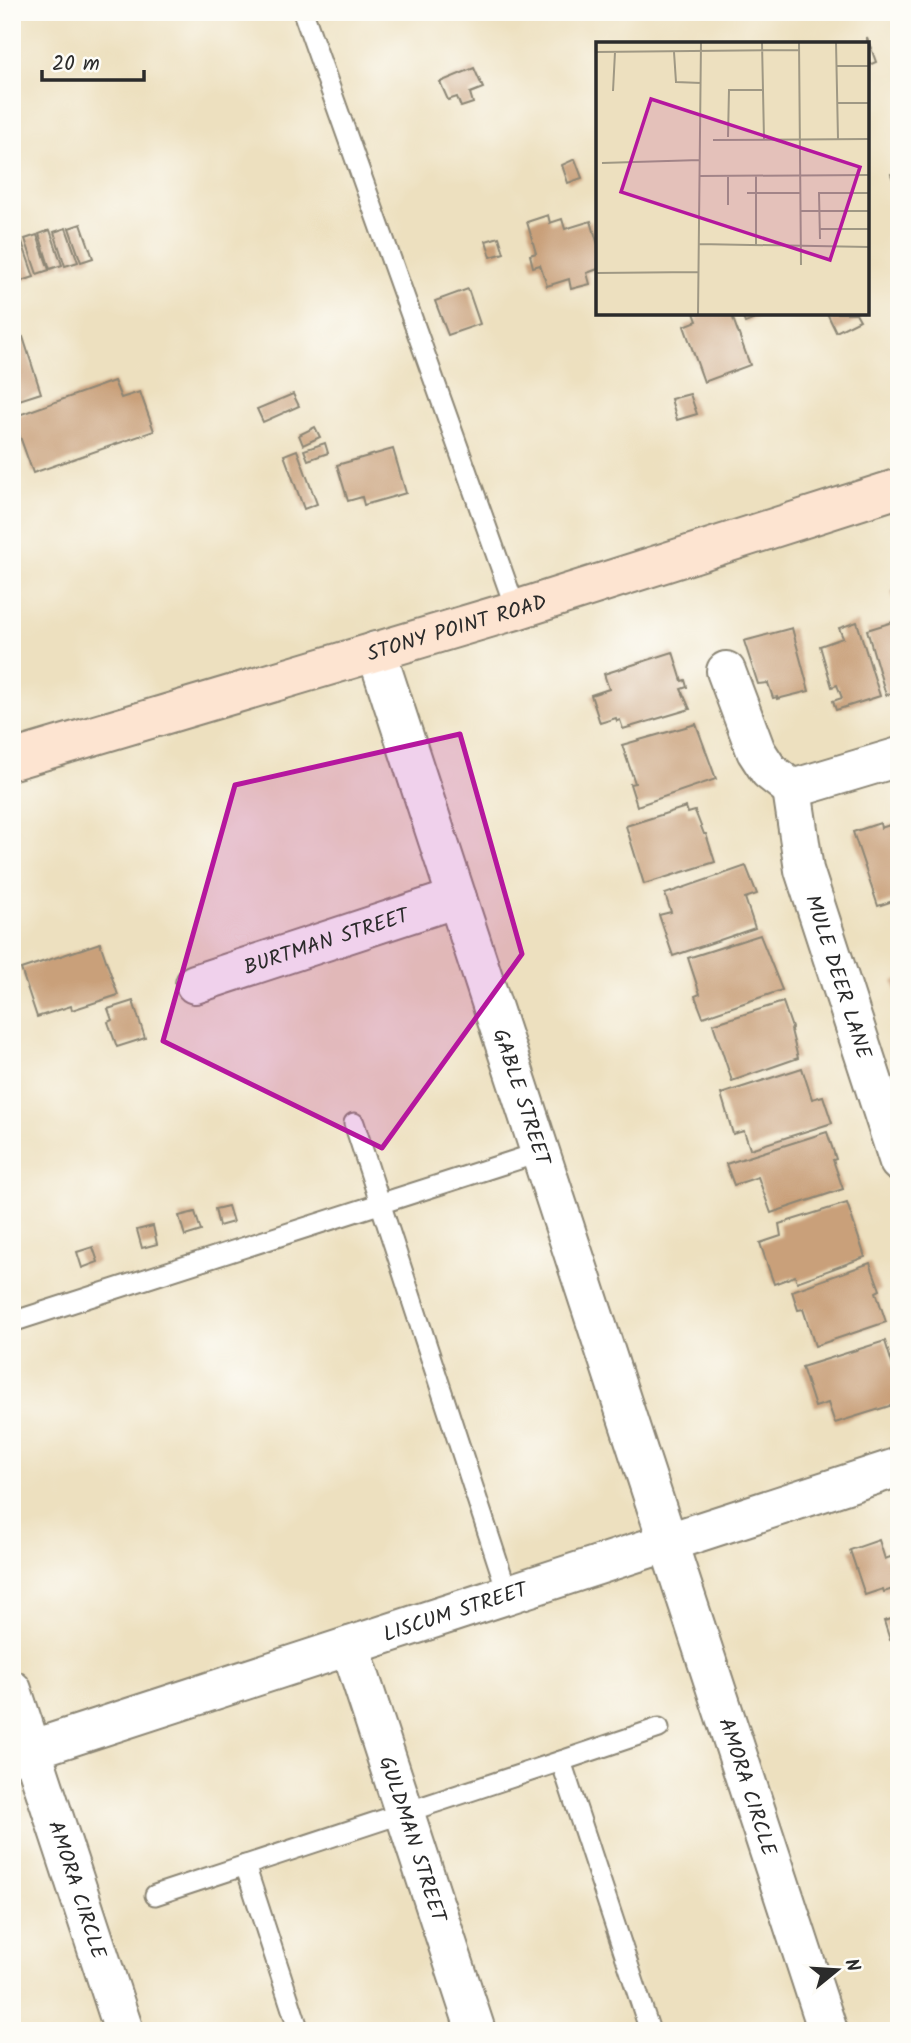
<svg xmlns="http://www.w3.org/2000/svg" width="911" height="2043" font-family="Kalam,sans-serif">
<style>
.building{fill:#c9a07a}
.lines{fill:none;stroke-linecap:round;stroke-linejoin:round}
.lane-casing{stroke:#8c8675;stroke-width:23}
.street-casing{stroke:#8c8675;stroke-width:42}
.secondary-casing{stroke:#8c8675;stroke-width:42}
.lane{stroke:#fff;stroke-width:19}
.street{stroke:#fff;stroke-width:38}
.secondary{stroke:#fde4d1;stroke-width:38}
.marked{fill:#b5179e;fill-opacity:0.2;stroke:#b5179e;stroke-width:5;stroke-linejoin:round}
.labels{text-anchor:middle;stroke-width:5;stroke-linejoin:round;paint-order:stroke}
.street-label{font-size:21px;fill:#2b2b2b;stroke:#fdfcf7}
.inset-road{fill:none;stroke:#9f9884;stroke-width:2}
.view{fill:#b5179e;fill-opacity:0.15;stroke:#b5179e;stroke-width:3.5}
.inset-edge{fill:none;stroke:#2b2b2b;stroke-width:3.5}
</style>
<rect width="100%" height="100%" fill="#fdfcf7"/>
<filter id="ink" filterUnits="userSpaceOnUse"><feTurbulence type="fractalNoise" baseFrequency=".0143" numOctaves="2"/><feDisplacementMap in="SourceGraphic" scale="14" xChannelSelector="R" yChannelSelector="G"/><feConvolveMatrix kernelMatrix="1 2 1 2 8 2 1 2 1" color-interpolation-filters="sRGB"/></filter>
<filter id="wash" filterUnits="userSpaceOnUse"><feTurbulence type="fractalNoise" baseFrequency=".00686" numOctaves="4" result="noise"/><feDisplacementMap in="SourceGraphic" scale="28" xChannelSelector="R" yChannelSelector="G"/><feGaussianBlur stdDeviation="1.57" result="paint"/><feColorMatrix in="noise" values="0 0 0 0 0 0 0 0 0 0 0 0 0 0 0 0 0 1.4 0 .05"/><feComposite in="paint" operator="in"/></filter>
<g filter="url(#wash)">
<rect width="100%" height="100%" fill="#ede0bf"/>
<g id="blocks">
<g class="building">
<polygon points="867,37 876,62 867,66"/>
<polygon points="474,68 483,88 470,93 473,103 461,107 457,97 448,100 440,82"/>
<polygon points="575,159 582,178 568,183 562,165"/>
<polygon points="899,171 899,194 898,194 891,174"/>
<polygon points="548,215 550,223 562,219 565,229 591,221 598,245 598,269 587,273 590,284 571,289 569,279 547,286 540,265 533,267 530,255 536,253 527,222"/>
<polygon points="81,224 93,258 81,262 69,228"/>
<polygon points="66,228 78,262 65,266 54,232"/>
<polygon points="50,230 62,265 50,269 39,234"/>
<polygon points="37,235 49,270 37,274 25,239"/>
<polygon points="499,237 504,253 491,257 486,241"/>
<polygon points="22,242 34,277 22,281 12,252 12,245"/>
<polygon points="12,257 21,280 12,283"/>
<polygon points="468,289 480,324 448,335 435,301"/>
<polygon points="694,313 731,313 750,365 704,382 684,326 697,321"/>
<polygon points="741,313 770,313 745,323"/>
<polygon points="827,313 856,313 860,320 836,332"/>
<polygon points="23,337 41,393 13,402 12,341"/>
<polygon points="114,381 121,398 140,392 154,431 33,473 13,417"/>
<polygon points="293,394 299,406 263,422 257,409"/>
<polygon points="690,394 697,414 677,420 671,399"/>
<polygon points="315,427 320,437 303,445 299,435"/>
<polygon points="325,443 328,453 308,460 304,450"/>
<polygon points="393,449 406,493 364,505 362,497 348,501 337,465"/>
<polygon points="297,450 317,504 304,509 284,455"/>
<polygon points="899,589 899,605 896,605 891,592"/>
<polygon points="899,620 899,692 886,695 867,630"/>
<polygon points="857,622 880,696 836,710 833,701 842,698 837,685 832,687 820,646 843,638 839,628"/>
<polygon points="792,628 809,691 777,699 777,697 773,698 768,683 758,684 744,641"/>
<polygon points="673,652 682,681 685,680 687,687 681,689 690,709 623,729 620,720 617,721 616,718 600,723 591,695 609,689 604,674"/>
<polygon points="696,724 716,779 637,806 630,784 635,783 622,745"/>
<polygon points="686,807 688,813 695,811 704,834 706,834 715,862 644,884 626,826"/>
<polygon points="899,822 899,899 878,906 853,832 880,823 881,828"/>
<polygon points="746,866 757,894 745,898 755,928 673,956 659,915 671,912 665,894"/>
<polygon points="760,935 782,990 703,1017 695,996 700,994 688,958"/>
<polygon points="100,943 118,995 72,1010 71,1006 37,1017 21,969"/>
<polygon points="899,979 899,997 898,997 893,981"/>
<polygon points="133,1001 145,1038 117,1047 108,1022 112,1020 108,1009"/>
<polygon points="783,1002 792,1028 791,1030 798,1058 732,1081 713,1024"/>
<polygon points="802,1068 812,1099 823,1096 832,1123 750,1149 744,1131 733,1134 721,1094"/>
<polygon points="827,1132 836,1159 833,1160 843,1189 771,1213 758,1177 734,1185 726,1164"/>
<polygon points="847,1203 865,1257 797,1282 795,1276 774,1284 760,1243 781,1236 779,1224"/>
<polygon points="228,1206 233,1222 219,1226 215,1209"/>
<polygon points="195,1212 201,1231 185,1236 179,1216"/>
<polygon points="153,1226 157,1244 142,1248 137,1230"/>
<polygon points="93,1247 98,1262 82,1268 77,1252"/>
<polygon points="870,1263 880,1290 876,1292 886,1322 815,1346 803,1309 798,1310 792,1291"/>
<polygon points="885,1341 895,1373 899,1371 899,1403 835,1423 828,1403 815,1407 802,1367"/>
<polygon points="879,1540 885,1559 899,1554 899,1587 884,1592 883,1589 865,1595 850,1550"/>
<polygon points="899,1617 899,1637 890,1640 884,1621"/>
</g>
</g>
</g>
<g filter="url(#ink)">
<use href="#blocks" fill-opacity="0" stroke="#8c8675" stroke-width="2"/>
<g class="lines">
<g class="lane-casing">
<g id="lane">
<polyline points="303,12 516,610"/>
<polyline points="354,1123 508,1594"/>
<polyline points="12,1322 541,1152"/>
<polyline points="561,1761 659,1728"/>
<polyline points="245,1865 299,2031"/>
<polyline points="155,1895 561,1761 650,2031"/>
</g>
</g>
<g class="street-casing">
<g id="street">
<path id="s1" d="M376,651L828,2031"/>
<polyline points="726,671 756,751 769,771 792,789"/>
<path id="s2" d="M792,789L804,870L899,1162"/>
<polyline points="792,789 899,757"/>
<path id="s3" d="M195,984L457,898"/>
<path id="s4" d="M350,1646L476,2031"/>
<path id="s5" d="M12,1690L124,2031"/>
<path id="s6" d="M12,1756L899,1467"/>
</g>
</g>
<g class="secondary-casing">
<g id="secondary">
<path id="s7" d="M12,760L516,610L899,488"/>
</g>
</g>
<use href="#lane" class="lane"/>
<use href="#street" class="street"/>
<use href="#secondary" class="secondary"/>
</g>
</g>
<path class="marked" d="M460,734L522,954L382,1148L163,1041L235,785Z"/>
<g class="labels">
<g class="street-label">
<text dy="7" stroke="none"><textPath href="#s7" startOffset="464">STONY POINT ROAD</textPath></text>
<text dy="7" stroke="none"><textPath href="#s3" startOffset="138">BURTMAN STREET</textPath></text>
<text dy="7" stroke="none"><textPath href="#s2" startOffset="194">MULE DEER LANE</textPath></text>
<text dy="7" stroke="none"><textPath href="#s1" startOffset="469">GABLE STREET</textPath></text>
<text dy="7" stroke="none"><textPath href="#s6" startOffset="466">LISCUM STREET</textPath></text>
<text dy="7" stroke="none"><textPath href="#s1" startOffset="1195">AMORA CIRCLE</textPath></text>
<text dy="7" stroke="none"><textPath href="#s4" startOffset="203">GULDMAN STREET</textPath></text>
<text dy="7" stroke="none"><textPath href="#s5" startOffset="210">AMORA CIRCLE</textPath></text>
</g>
</g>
<g transform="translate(596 42)">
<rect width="273" height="273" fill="#ede0bf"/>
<path class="inset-road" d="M166,0L168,97M203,0L205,223M240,0L242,97M0,10L203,8M78,10L80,40L105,41M240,24H273M17,49L19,10M242,61H273M132,95L133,48H168M117,98L273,97M6,121L104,118M132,133V163M104,134L273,133M151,151H205M205,169H273M224,187H273M224,197L223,151H273M102,202L273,205M160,203V133M0,231L102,230M102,273L105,0"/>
<path class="view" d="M55,57L264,125L234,218L25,150Z"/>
<rect width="273" height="273" class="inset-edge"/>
</g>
<rect width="911" height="2043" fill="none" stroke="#fdfcf7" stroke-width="42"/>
<g transform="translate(837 1970) rotate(72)" stroke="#fdfcf7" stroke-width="5" paint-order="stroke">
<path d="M0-5L12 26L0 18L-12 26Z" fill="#2b2b2b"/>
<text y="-10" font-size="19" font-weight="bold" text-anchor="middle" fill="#2b2b2b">N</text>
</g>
<path d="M42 70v10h102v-10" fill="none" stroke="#2b2b2b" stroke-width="3.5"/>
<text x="52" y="70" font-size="21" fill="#2b2b2b" stroke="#fdfcf7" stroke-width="5" paint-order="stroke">20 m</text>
</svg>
